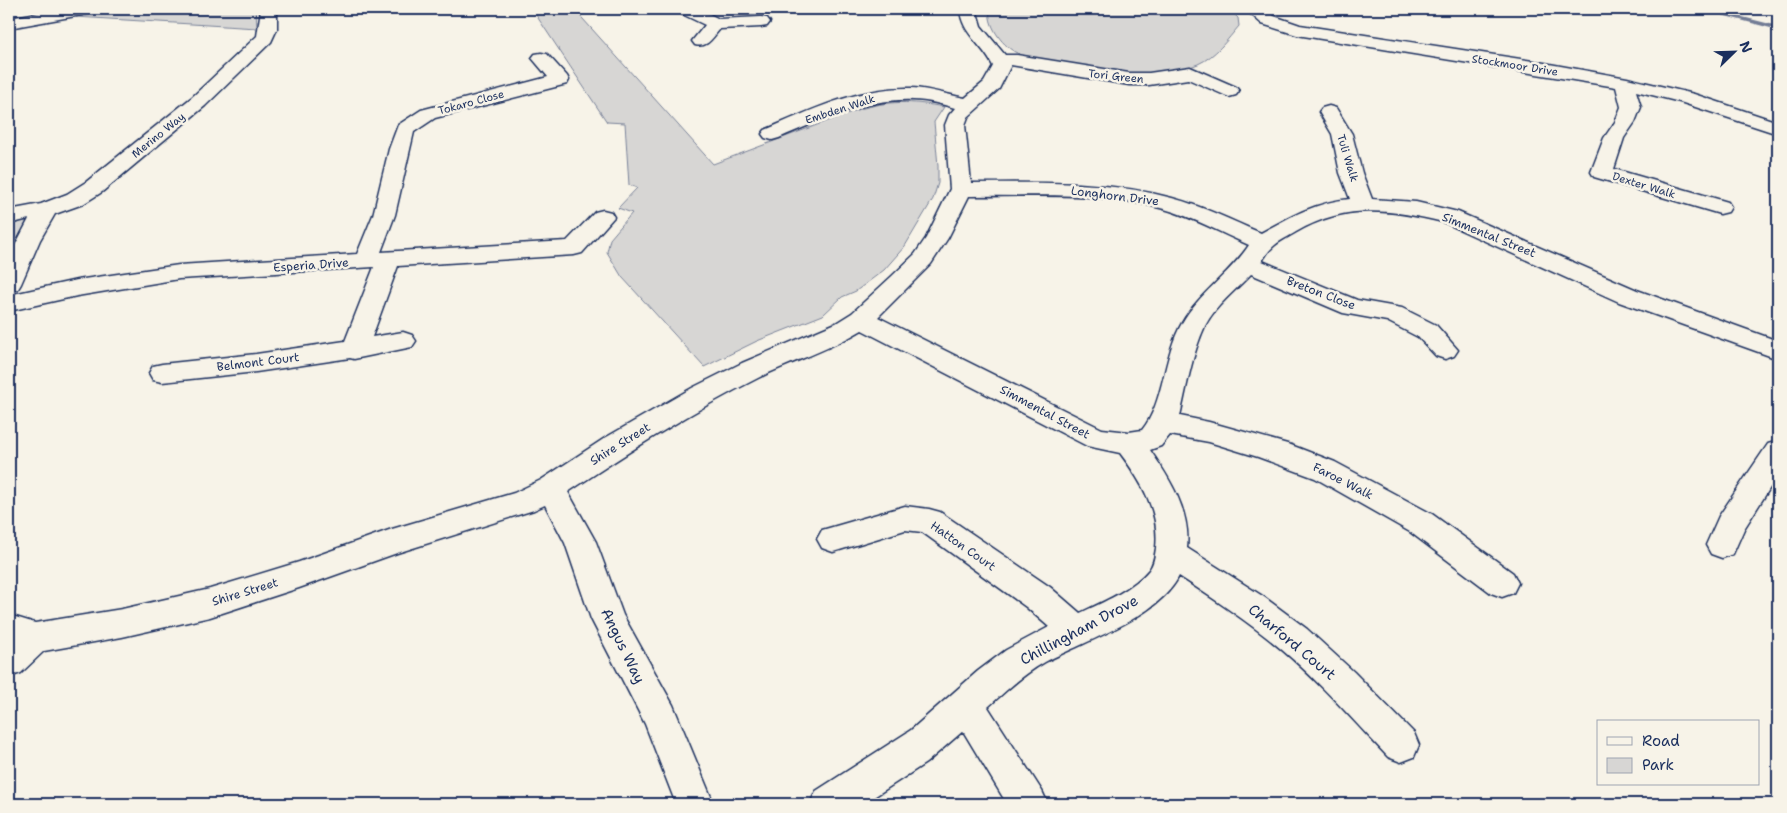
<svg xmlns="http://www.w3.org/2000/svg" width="1787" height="813" font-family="'Shantell Sans',sans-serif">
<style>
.green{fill:#d7d6d4;stroke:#798299}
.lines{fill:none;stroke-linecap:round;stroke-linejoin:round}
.stream{fill:#727c95;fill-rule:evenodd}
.minor-casing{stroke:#1b2f5e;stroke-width:3}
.minor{fill:#f7f3e8;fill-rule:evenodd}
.labels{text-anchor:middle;stroke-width:5;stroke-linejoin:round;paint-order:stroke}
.far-street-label{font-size:11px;fill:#1b2f5e;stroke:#f7f3e8}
.street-label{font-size:12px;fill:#1b2f5e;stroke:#f7f3e8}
.near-street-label{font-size:15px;fill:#1b2f5e;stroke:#f7f3e8}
</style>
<rect width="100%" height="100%" fill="#f7f3e8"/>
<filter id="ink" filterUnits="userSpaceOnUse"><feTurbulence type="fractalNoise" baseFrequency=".02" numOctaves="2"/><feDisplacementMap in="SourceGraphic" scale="10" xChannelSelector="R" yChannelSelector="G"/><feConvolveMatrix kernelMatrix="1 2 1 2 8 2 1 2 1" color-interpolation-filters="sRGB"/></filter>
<g filter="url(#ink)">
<g class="green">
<polygon points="115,9 256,9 257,28 76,17"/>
<path d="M532,9H574L713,164L857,110C889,100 911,101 944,107L934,122L938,166V183L933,199L905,246L884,270L856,291L842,297L823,315L757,341L704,367L622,277L607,252L610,239L632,213L618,208L637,188L629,185L625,123L607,122Z"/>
<path d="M990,9H1229L1238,18L1239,26C1227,40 1216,56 1198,64C1153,84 1087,71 1041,59C1033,57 1022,56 1015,52C1001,44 987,24 990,9Z"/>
<polygon points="47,209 28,240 9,284 9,217"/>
</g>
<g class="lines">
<g class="stream">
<polygon points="1699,9 1711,9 1778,26 1778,30"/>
<polygon points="1758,9 1778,11 1778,15 1759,11"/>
</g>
<g class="minor-casing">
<g id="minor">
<polygon points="60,9 95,9 93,13 87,14 9,28 9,18"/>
<polygon points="261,9 277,9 277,29 271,42 205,106 102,192 83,204 55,214 40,240 21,284 18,289 9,292 9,257 29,219 9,224 9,210 41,204 67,194 86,182 191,98 257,36"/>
<path d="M678,9H700L719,19L761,17L767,18L770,22L767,26L761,27L720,29C712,38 708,48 695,45L692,41L705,25L680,13Z"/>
<path d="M960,9H976L981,26L1005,55H1017L1129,73H1149L1190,67L1236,87L1239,91L1236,95L1229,97L1188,79L1149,85H1129L1011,65L999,89L968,117L965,125L971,183C1039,183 1107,180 1172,198C1203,206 1232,221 1261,233C1290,217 1316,202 1350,199L1340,173L1332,134L1319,112L1322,108L1329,106L1336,108L1352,134L1362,173L1372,199L1416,202L1458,212L1637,290L1778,341V359L1619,302L1443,222C1390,209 1345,203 1296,232C1279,242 1272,244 1262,261L1357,300L1402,308L1436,325L1458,350L1454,356L1445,359L1436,356L1418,337L1387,321L1343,313L1251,274C1236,290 1215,306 1205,326C1192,354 1187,386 1180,416L1209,422L1291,445L1335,462L1432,514L1513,573L1518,583L1513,593L1502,597L1491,593L1410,532L1315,478L1258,457L1209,442L1170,435L1161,446L1150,450C1170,479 1191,512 1187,548L1264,597L1307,629L1354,672L1414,733L1419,745L1414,757L1401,762L1388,757C1353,720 1320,682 1281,649C1249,622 1214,599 1179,576C1159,617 1085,641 1045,662C1024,674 1006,690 988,707L1042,791L1048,804H1007L963,731L926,763L863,804H810L816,791L911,730L978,671L1006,650L1049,627L1026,607L922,532L905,530L833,552L822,548L817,539L822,530L905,506L929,509L940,512L1050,587L1080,613C1104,602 1132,590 1149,570C1154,564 1155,555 1156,548C1160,511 1141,481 1120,453L1087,446L862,330C830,350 792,361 758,378C692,411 630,451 568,492L596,542L623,615L673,705L714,804H676L645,724L591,619L565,543L545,505L534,510L397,553L299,588L210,617L122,637L44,651L21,673L9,677V615L35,623L122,609L210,589L299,562L392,529L514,493L541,480L605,438L692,388L742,363L836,323L852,313L891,277L915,254L926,238L950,189L945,125L949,115L955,108C941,104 927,100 913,100C866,98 822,120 779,138L772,140L765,138L762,134L765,130C811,110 861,86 912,88C930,89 948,95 965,98L984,82L993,66C983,45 961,33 960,9ZM969,196C1033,196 1101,191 1164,209C1193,217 1221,233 1249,245C1230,274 1199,293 1182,323C1163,355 1164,404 1142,430L1129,432L1102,429L878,317L931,264L948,238Z"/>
<polygon points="1245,9 1264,9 1274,16 1300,25 1533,61 1627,78 1694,94 1778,122 1778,134 1680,102 1636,91 1641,107 1635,122 1624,138 1614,169 1728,202 1731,207 1728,212 1720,214 1594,177 1591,172 1604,138 1615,122 1621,107 1616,87 1297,35 1262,24"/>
<polygon points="541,53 547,54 567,76 569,80 567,84 435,118 414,132 395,215 381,252 567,241 595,212 603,210 611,212 614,217 582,253 574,255 398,266 372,337 403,332 412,335 416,341 412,347 354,359 350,358 256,372 162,382 153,380 149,373 153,366 162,364 256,354 345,341 374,267 179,279 77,296 9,311 9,295 77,280 179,265 357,254 373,215 389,149 398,125 421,110 548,77 532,58 535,54"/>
<polygon points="1778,441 1778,475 1744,529 1733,554 1722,558 1711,554 1706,545 1719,516 1768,444"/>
</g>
</g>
<use href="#minor" class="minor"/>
</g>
</g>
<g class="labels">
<g class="far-street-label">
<text transform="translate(1515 65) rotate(9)" y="4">Stockmoor Drive</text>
<text transform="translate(1116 76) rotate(6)" y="4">Tori Green</text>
<text transform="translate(471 102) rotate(-15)" y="4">Tokaro Close</text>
<text transform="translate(840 109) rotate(-18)" y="4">Embden Walk</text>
<text transform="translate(158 135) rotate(-39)" y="4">Merino Way</text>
<text transform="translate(1348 158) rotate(73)" y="4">Tuli Walk</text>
<text transform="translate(1644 185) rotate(17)" y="4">Dexter Walk</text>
</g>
<g class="street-label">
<text transform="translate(1115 196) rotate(7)" y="4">Longhorn Drive</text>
<text transform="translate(1489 235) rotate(22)" y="4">Simmental Street</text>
<text transform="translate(311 265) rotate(-4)" y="4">Esperia Drive</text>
<text transform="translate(1321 293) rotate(21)" y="4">Breton Close</text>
<text transform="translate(258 362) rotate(-7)" y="4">Belmont Court</text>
<text transform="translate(1045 412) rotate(28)" y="4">Simmental Street</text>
<text transform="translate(620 444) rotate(-32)" y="4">Shire Street</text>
<text transform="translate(1343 481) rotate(27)" y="4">Faroe Walk</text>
<text transform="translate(963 546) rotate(35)" y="4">Hatton Court</text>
<text transform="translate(245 592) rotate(-17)" y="4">Shire Street</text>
</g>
<g class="near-street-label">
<text transform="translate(1079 630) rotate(-28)" y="5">Chillingham Drove</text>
<text transform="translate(1292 642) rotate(40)" y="5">Charford Court</text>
<text transform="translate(623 646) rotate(64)" y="5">Angus Way</text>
</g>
</g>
<rect width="1787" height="813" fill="none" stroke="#f7f3e8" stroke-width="30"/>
<rect x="15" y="15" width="1757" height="783" fill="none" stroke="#1b2f5e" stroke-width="2" filter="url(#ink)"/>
<rect x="1597" y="720" width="162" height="65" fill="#f7f3e8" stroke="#9fa5b1"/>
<rect x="1607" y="737" width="25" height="8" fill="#f7f3e8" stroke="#9fa5b1"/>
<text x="1642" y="746" font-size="15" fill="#1b2f5e">Road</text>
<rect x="1607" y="758" width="25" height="15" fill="#d7d6d4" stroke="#9fa5b1"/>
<text x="1642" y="770" font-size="15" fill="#1b2f5e">Park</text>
<g transform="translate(1734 52) rotate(67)" stroke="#f7f3e8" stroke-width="4" paint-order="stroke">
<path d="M0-4L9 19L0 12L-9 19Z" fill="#1b2f5e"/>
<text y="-8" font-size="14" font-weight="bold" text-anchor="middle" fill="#1b2f5e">N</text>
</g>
</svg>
